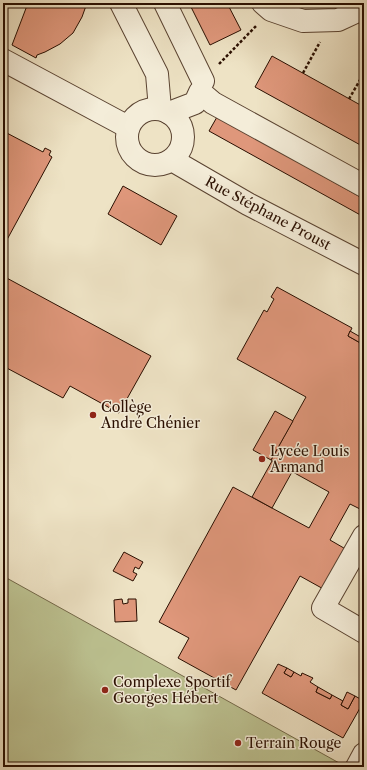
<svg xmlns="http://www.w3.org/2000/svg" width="367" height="770" font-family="'Libre Caslon Text',serif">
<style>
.green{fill:#bdc392;stroke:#736849}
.building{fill:#df977b;stroke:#290e00}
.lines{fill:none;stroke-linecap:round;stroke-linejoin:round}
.minor-casing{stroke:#5a4331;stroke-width:24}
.path{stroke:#290e00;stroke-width:2.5;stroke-dasharray:3 2;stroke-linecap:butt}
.minor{stroke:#f4edd9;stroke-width:22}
.poi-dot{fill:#8f2418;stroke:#f4edd9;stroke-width:1.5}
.labels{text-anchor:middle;stroke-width:3;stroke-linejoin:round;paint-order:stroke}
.street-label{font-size:14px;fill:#290e00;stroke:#f4edd9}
.poi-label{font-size:14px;fill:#290e00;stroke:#f4edd9;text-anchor:start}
</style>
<rect width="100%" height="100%" fill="#eee3c5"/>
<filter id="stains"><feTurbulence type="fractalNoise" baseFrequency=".005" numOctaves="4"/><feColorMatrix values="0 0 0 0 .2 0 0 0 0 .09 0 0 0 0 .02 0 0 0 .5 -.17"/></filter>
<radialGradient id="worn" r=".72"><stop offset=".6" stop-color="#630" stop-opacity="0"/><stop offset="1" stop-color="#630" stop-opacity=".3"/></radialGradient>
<polygon class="green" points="3,576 341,764 339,767 3,767"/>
<g class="building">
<polygon points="28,3 87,3 82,17 73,33 60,44 45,52 37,55 36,58 12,45"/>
<polygon points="189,3 227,3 241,30 210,45"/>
<polygon points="272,56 364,107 364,147 255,87"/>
<polygon points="217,117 364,199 364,217 209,131"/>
<polygon points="3,131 43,152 45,148 51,151 49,155 52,157 3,247"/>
<polygon points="123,186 177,216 161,245 108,214"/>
<polygon points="3,276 151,356 119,413 70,386 63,398 3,366"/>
<polygon points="277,287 352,328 348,336 364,345 364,511 350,504 330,540 349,551 327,591 300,576 236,690 178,658 189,638 159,622 233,487 309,528 329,492 271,460 306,397 237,359 264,310 267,312 274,299 271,297"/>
<polygon points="350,331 364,339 364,345 348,336"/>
<polygon points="275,411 293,421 271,460 253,450"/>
<polygon points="272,461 292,472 272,508 252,497"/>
<polygon points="124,552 143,562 139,569 135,567 133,572 137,574 133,581 113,571"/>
<polygon points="122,599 123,604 128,603 128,599 136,599 137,621 115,622 114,600"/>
<polygon points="278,664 287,668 284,673 291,677 294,672 301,676 302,673 313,678 310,682 318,687 316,692 330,699 332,695 343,701 341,705 348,709 355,696 364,701 343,738 262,693"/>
<polygon points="287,668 294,672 291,677 284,673"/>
<polygon points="318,687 332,695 330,699 316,692"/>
<polygon points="347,692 355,696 348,709 341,705"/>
</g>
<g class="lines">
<g class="minor-casing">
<g id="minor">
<polyline points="121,3 157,74 160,109"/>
<polyline points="165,3 203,81"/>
<polyline points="263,3 271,10 303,21 338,20 364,8"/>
<polyline points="3,60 128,127"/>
<circle cx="155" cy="137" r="28"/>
<polyline points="169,113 195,103 200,92 213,103 364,186"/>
<polyline points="172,160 248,204 364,264"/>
<polyline points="364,536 323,608 364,632"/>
<polyline points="357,767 364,754"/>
</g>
</g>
<g class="path">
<polyline points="219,64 257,25"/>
<polyline points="303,73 320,42"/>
<polyline points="349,99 364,73"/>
</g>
<use href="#minor" class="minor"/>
</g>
<g class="poi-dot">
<circle cx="93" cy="415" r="4"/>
<circle cx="262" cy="459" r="4"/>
<circle cx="105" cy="690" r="4"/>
<circle cx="238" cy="743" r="4"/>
</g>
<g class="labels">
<g class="street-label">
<text transform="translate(268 213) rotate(28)" y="5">Rue Stéphane Proust</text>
</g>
<g class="poi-label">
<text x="101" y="412">Collège<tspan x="101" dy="16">André Chénier</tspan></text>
<text x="270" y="456">Lycée Louis<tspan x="270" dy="16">Armand</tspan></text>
<text x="113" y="687">Complexe Sportif<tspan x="113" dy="16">Georges Hébert</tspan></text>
<text x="246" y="748">Terrain Rouge</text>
</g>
</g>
<rect width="367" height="770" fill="none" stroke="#eee3c5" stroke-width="16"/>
<rect x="4" y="4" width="359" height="762" fill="none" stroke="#290e00" stroke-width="2"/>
<rect x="8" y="8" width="351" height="754" fill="none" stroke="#290e00"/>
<rect width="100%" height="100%" filter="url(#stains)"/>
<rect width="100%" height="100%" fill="url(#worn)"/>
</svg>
